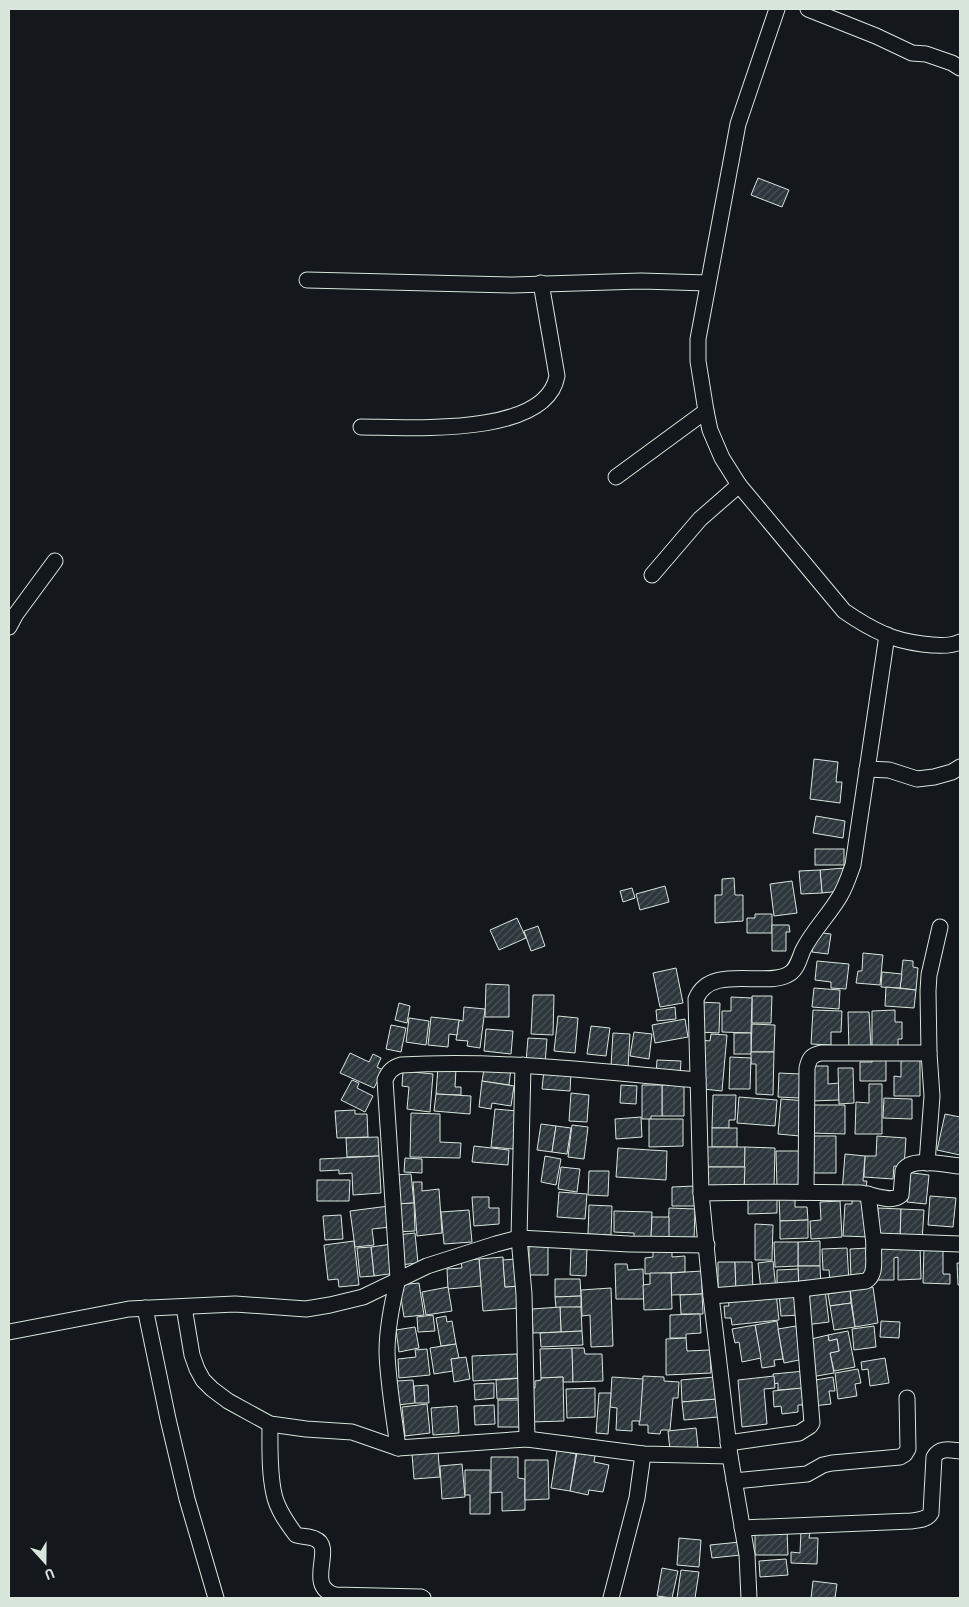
<svg xmlns="http://www.w3.org/2000/svg" width="969" height="1607" font-family="'PT Sans',sans-serif">
<style>
.building{fill:url(#building-hatch);stroke:#d8e6dc}
.lines{fill:none;stroke-linecap:round;stroke-linejoin:round}
.street-casing{stroke:#d8e6dc;stroke-width:17}
.street{stroke:#14181c;stroke-width:15}
</style>
<defs>
<pattern id="building-hatch" width="6" height="6" patternUnits="userSpaceOnUse" patternTransform="scale(1.25)"><rect width="6" height="6" fill="#2c363c"/><path d="M-1 1l2-2M0 6l6-6M5 7l2-2" fill="none" stroke="#4a5358"/></pattern>
</defs>
<rect width="100%" height="100%" fill="#14181c"/>
<g class="building">
<polygon points="758,178 789,190 782,207 751,195"/>
<polygon points="814,759 838,762 836,782 842,782 840,803 810,799"/>
<polygon points="816,816 845,821 843,838 813,833"/>
<rect x="815" y="849" width="29" height="16"/>
<polygon points="845,868 846,880 839,880 840,891 822,893 820,870"/>
<polygon points="820,870 822,893 801,894 799,871"/>
<polygon points="734,878 735,895 743,895 743,921 715,923 715,895 722,895 722,879"/>
<polygon points="792,881 797,913 774,916 770,884"/>
<polygon points="665,886 669,902 640,910 636,894"/>
<polygon points="632,888 635,898 623,902 620,891"/>
<polygon points="755,914 772,914 772,933 747,933 747,918 755,918"/>
<polygon points="517,918 526,938 499,950 490,930"/>
<polygon points="772,925 789,925 790,932 786,932 786,951 772,951"/>
<polygon points="538,926 545,946 531,951 524,931"/>
<polygon points="815,932 831,934 828,954 812,952"/>
<polygon points="863,953 883,955 880,985 856,983 858,971 862,971"/>
<polygon points="903,960 913,961 913,967 918,968 916,990 900,988"/>
<polygon points="817,961 849,964 846,989 831,988 831,982 815,980"/>
<polygon points="676,968 683,1003 660,1007 653,973"/>
<polygon points="882,972 902,974 900,988 881,987"/>
<polygon points="486,984 509,985 509,1017 485,1017"/>
<polygon points="886,987 916,990 914,1008 885,1006"/>
<polygon points="814,988 840,990 839,1009 812,1007"/>
<polygon points="533,995 554,995 553,1035 531,1034"/>
<polygon points="752,996 772,996 771,1023 752,1023"/>
<polygon points="731,997 752,998 751,1033 722,1032 722,1011 731,1011"/>
<polygon points="698,1002 720,1003 719,1033 697,1032"/>
<polygon points="399,1003 410,1006 407,1023 395,1020"/>
<polygon points="464,1007 485,1009 480,1048 467,1046 468,1041 456,1040 459,1020 463,1021"/>
<polygon points="675,1007 676,1019 657,1021 656,1010"/>
<polygon points="813,1010 842,1011 841,1032 831,1032 831,1045 811,1044"/>
<polygon points="895,1010 895,1022 902,1022 902,1039 898,1039 898,1046 872,1052 872,1011"/>
<polygon points="848,1012 869,1012 871,1047 849,1052"/>
<polygon points="558,1016 578,1018 575,1053 554,1051"/>
<polygon points="431,1017 459,1020 457,1035 449,1034 448,1047 428,1045"/>
<polygon points="409,1018 429,1021 426,1045 406,1042"/>
<polygon points="685,1019 688,1037 655,1043 652,1025"/>
<polygon points="752,1024 775,1025 774,1052 751,1052"/>
<polygon points="391,1025 406,1028 401,1052 386,1049"/>
<polygon points="591,1026 610,1028 606,1056 587,1054"/>
<polygon points="486,1029 513,1031 511,1054 484,1051"/>
<polygon points="634,1032 652,1034 649,1059 630,1056"/>
<polygon points="613,1033 630,1034 628,1067 611,1066"/>
<rect x="734" y="1033" width="17" height="21"/>
<polygon points="711,1034 727,1035 722,1091 703,1089 705,1060 700,1059 701,1040 710,1041"/>
<polygon points="528,1038 547,1039 545,1063 526,1062"/>
<polygon points="751,1052 774,1052 773,1095 756,1094 756,1064 751,1064"/>
<polygon points="350,1053 369,1062 373,1054 381,1058 377,1067 383,1070 374,1088 340,1073"/>
<polygon points="901,1056 920,1060 920,1096 894,1096 894,1076 901,1077"/>
<polygon points="730,1057 751,1058 750,1089 729,1089"/>
<polygon points="873,1057 886,1057 886,1081 860,1081 860,1062 872,1062"/>
<polygon points="657,1060 681,1061 680,1076 656,1075"/>
<polygon points="485,1064 511,1068 509,1085 482,1081"/>
<polygon points="810,1066 828,1066 828,1084 839,1083 839,1100 811,1101"/>
<polygon points="438,1067 456,1069 455,1087 461,1087 461,1095 436,1094"/>
<polygon points="838,1068 853,1068 854,1103 839,1104"/>
<polygon points="544,1070 571,1072 570,1091 542,1089"/>
<polygon points="403,1071 433,1074 430,1112 407,1109 409,1087 402,1086"/>
<polygon points="779,1073 800,1074 799,1098 778,1097"/>
<polygon points="352,1080 359,1083 357,1088 373,1096 365,1112 341,1100"/>
<polygon points="482,1081 514,1086 511,1106 492,1103 491,1109 479,1107"/>
<polygon points="684,1084 684,1116 662,1116 662,1085"/>
<polygon points="869,1084 882,1084 882,1134 855,1134 856,1102 869,1103"/>
<polygon points="621,1085 637,1086 636,1104 620,1103"/>
<polygon points="642,1085 662,1085 662,1116 651,1116 651,1119 642,1119"/>
<polygon points="571,1093 589,1095 587,1122 569,1121"/>
<polygon points="436,1094 471,1096 470,1114 434,1111"/>
<polygon points="713,1095 736,1095 735,1120 729,1120 729,1128 712,1128"/>
<polygon points="739,1097 777,1100 775,1126 737,1123"/>
<polygon points="884,1098 912,1099 912,1119 883,1118"/>
<polygon points="781,1099 807,1101 800,1136 778,1134"/>
<polygon points="812,1105 845,1105 845,1134 811,1133"/>
<polygon points="495,1109 517,1111 513,1149 491,1147"/>
<polygon points="355,1110 355,1114 367,1114 368,1137 337,1138 335,1111"/>
<polygon points="411,1113 440,1114 440,1142 461,1143 460,1158 410,1157"/>
<polygon points="945,1114 960,1117 960,1155 937,1150"/>
<polygon points="641,1117 642,1137 616,1139 615,1119"/>
<polygon points="649,1119 683,1119 683,1146 649,1147"/>
<polygon points="541,1124 556,1126 552,1152 537,1150"/>
<polygon points="572,1125 588,1127 584,1159 568,1157"/>
<polygon points="556,1126 571,1128 567,1154 552,1152"/>
<rect x="712" y="1128" width="25" height="19"/>
<polygon points="811,1136 836,1136 836,1173 812,1173"/>
<polygon points="877,1136 906,1138 904,1167 894,1166 893,1179 864,1177 865,1156 876,1156"/>
<polygon points="378,1137 379,1156 347,1157 346,1138"/>
<polygon points="474,1146 509,1150 508,1165 472,1162"/>
<polygon points="705,1147 745,1147 745,1167 704,1167"/>
<polygon points="745,1147 775,1148 774,1189 744,1189"/>
<polygon points="618,1148 667,1151 666,1180 616,1177"/>
<polygon points="776,1151 805,1151 805,1187 777,1187"/>
<polygon points="845,1154 865,1156 863,1181 867,1181 865,1193 842,1192"/>
<polygon points="379,1156 381,1193 353,1195 352,1173 339,1174 339,1170 320,1171 320,1159"/>
<polygon points="545,1156 561,1159 556,1185 541,1182"/>
<polygon points="405,1158 422,1159 422,1173 404,1172"/>
<polygon points="561,1167 580,1169 577,1192 558,1189"/>
<polygon points="704,1167 745,1167 744,1189 704,1188"/>
<polygon points="589,1171 609,1171 608,1196 588,1195"/>
<polygon points="905,1172 929,1175 926,1204 907,1202 908,1184"/>
<polygon points="411,1174 414,1203 395,1204 393,1175"/>
<polygon points="317,1180 350,1180 349,1201 317,1201"/>
<polygon points="413,1182 422,1182 422,1191 439,1189 442,1233 417,1236"/>
<polygon points="695,1186 695,1206 672,1206 672,1187"/>
<polygon points="559,1192 587,1194 585,1219 557,1217"/>
<polygon points="777,1193 777,1213 748,1214 748,1194"/>
<polygon points="930,1196 956,1198 953,1227 928,1225"/>
<polygon points="472,1197 489,1197 489,1208 499,1208 499,1224 474,1226"/>
<polygon points="779,1197 795,1197 795,1207 807,1207 808,1220 780,1221"/>
<polygon points="852,1198 865,1198 864,1222 871,1223 870,1237 843,1236 845,1204 852,1204"/>
<polygon points="840,1201 842,1237 811,1239 810,1221 821,1220 820,1202"/>
<polygon points="414,1203 415,1231 396,1232 395,1204"/>
<polygon points="589,1205 612,1206 611,1235 588,1234"/>
<polygon points="389,1206 391,1227 372,1229 374,1245 355,1247 350,1211"/>
<polygon points="669,1208 695,1209 694,1241 668,1241"/>
<polygon points="878,1208 901,1209 900,1240 877,1239"/>
<polygon points="901,1209 924,1210 922,1241 900,1240"/>
<polygon points="469,1210 472,1242 444,1244 441,1212"/>
<polygon points="614,1211 652,1212 651,1241 634,1240 634,1233 614,1232"/>
<polygon points="341,1215 343,1239 325,1240 323,1216"/>
<polygon points="652,1217 669,1217 669,1238 651,1237"/>
<polygon points="808,1220 808,1238 780,1239 780,1221"/>
<polygon points="755,1224 773,1225 772,1260 755,1260"/>
<polygon points="415,1233 418,1263 399,1265 396,1235"/>
<polygon points="354,1241 359,1285 339,1287 338,1279 328,1280 324,1245"/>
<polygon points="820,1241 820,1266 798,1266 798,1242"/>
<polygon points="774,1242 798,1242 798,1266 775,1267"/>
<polygon points="548,1243 548,1275 529,1275 529,1244"/>
<polygon points="392,1244 396,1273 374,1276 371,1247"/>
<polygon points="920,1245 921,1279 898,1280 898,1257 894,1258 894,1280 877,1280 876,1246"/>
<polygon points="371,1247 374,1276 360,1277 357,1248"/>
<polygon points="571,1248 587,1248 586,1276 570,1275"/>
<polygon points="847,1248 849,1282 830,1283 829,1270 823,1270 822,1249"/>
<polygon points="868,1248 869,1278 851,1279 850,1249"/>
<polygon points="924,1248 943,1248 943,1274 950,1274 950,1284 923,1283"/>
<polygon points="672,1250 672,1257 685,1256 685,1272 645,1274 645,1258 653,1257 653,1251"/>
<polygon points="503,1257 505,1287 519,1286 520,1308 483,1311 479,1259"/>
<polygon points="479,1259 481,1286 448,1289 447,1269 462,1268 461,1261"/>
<polygon points="516,1259 519,1286 505,1287 503,1260"/>
<polygon points="773,1261 776,1289 761,1290 758,1263"/>
<polygon points="718,1262 735,1262 736,1292 718,1292"/>
<polygon points="735,1262 752,1262 753,1291 736,1292"/>
<polygon points="957,1263 960,1263 960,1285 958,1285"/>
<polygon points="615,1264 627,1264 628,1270 643,1269 644,1299 616,1299"/>
<polygon points="798,1266 820,1266 821,1287 799,1288"/>
<polygon points="798,1269 799,1288 777,1288 777,1270"/>
<polygon points="702,1271 702,1294 671,1295 671,1273"/>
<polygon points="650,1273 671,1273 672,1309 644,1310 643,1285 650,1284"/>
<polygon points="555,1279 580,1279 581,1296 555,1297"/>
<polygon points="419,1283 424,1315 404,1317 399,1285"/>
<polygon points="448,1287 452,1311 426,1315 422,1292"/>
<polygon points="873,1287 878,1323 855,1327 850,1290"/>
<polygon points="611,1288 613,1346 591,1347 590,1315 582,1316 581,1290"/>
<polygon points="825,1290 829,1322 805,1325 801,1293"/>
<polygon points="850,1290 851,1303 830,1306 828,1294"/>
<polygon points="776,1293 779,1320 732,1325 731,1318 725,1318 724,1306 729,1306 728,1299"/>
<polygon points="799,1293 801,1315 781,1316 779,1294"/>
<polygon points="702,1294 703,1314 681,1314 680,1295"/>
<polygon points="581,1296 581,1307 556,1308 555,1297"/>
<polygon points="851,1303 855,1327 834,1330 830,1306"/>
<polygon points="560,1307 581,1307 582,1331 561,1332"/>
<polygon points="560,1307 561,1332 533,1333 532,1309"/>
<polygon points="700,1314 701,1333 686,1334 686,1338 670,1338 670,1315"/>
<polygon points="433,1315 435,1331 418,1332 417,1317"/>
<polygon points="446,1316 447,1322 452,1321 456,1344 441,1346 436,1318"/>
<polygon points="777,1321 783,1359 774,1360 775,1366 762,1368 755,1325"/>
<polygon points="881,1321 900,1322 899,1338 880,1337"/>
<polygon points="755,1325 761,1358 742,1362 739,1342 735,1343 732,1329"/>
<polygon points="796,1326 799,1345 804,1359 784,1363 778,1329"/>
<polygon points="874,1326 876,1347 854,1350 852,1329"/>
<polygon points="415,1327 419,1348 399,1352 396,1330"/>
<polygon points="582,1331 583,1345 541,1347 540,1333"/>
<polygon points="848,1331 855,1367 834,1371 830,1353 839,1351 837,1339 829,1341 828,1335"/>
<polygon points="828,1335 829,1341 837,1339 839,1351 830,1353 834,1373 811,1377 807,1340"/>
<polygon points="686,1338 687,1351 710,1350 711,1373 666,1375 666,1339"/>
<polygon points="456,1344 459,1358 451,1359 453,1371 434,1374 430,1348"/>
<polygon points="572,1348 573,1382 563,1382 563,1377 541,1378 540,1349"/>
<polygon points="572,1348 584,1348 585,1354 602,1354 603,1381 573,1382"/>
<polygon points="427,1349 430,1375 399,1378 398,1359 416,1357 415,1350"/>
<polygon points="517,1354 519,1378 473,1381 472,1356"/>
<polygon points="466,1357 470,1379 454,1382 451,1359"/>
<polygon points="885,1358 889,1383 870,1386 868,1369 862,1370 861,1362"/>
<polygon points="858,1369 861,1383 855,1384 857,1396 838,1399 835,1373"/>
<polygon points="805,1371 806,1388 778,1390 778,1383 774,1384 773,1374"/>
<polygon points="643,1376 664,1377 664,1381 679,1382 678,1398 673,1398 670,1430 661,1430 660,1434 648,1433 648,1425 639,1425"/>
<polygon points="774,1376 775,1388 764,1389 767,1424 742,1427 738,1380"/>
<polygon points="563,1377 564,1421 530,1422 529,1388 535,1388 535,1381 541,1380 541,1378"/>
<polygon points="612,1377 643,1379 640,1421 632,1421 632,1431 616,1430 617,1408 610,1407"/>
<polygon points="715,1377 717,1399 682,1402 681,1380"/>
<polygon points="833,1377 835,1391 829,1391 831,1404 813,1406 809,1381"/>
<polygon points="524,1378 525,1398 497,1399 496,1380"/>
<polygon points="413,1380 415,1403 398,1405 397,1381"/>
<polygon points="494,1383 494,1398 475,1400 474,1384"/>
<polygon points="428,1385 429,1403 415,1403 414,1386"/>
<polygon points="595,1388 595,1417 567,1418 566,1389"/>
<polygon points="802,1388 804,1405 798,1405 798,1412 782,1414 781,1406 774,1407 773,1391"/>
<polygon points="599,1393 611,1393 608,1434 596,1433"/>
<polygon points="717,1399 718,1417 684,1420 682,1402"/>
<rect x="498" y="1400" width="25" height="27"/>
<polygon points="427,1404 430,1433 405,1436 402,1407"/>
<polygon points="494,1405 495,1424 475,1425 474,1406"/>
<polygon points="457,1406 459,1433 433,1435 431,1408"/>
<polygon points="696,1428 698,1447 670,1450 668,1431"/>
<polygon points="578,1447 596,1450 594,1462 609,1465 603,1492 589,1490 588,1495 570,1491"/>
<polygon points="557,1450 576,1454 570,1491 551,1488"/>
<polygon points="438,1452 440,1477 414,1479 412,1454"/>
<polygon points="491,1457 518,1457 518,1478 525,1479 525,1510 502,1511 502,1492 491,1493"/>
<polygon points="525,1460 548,1460 549,1499 525,1500"/>
<polygon points="462,1464 465,1497 442,1499 440,1466"/>
<polygon points="465,1470 490,1470 490,1514 470,1514 470,1495 465,1495"/>
<polygon points="787,1531 788,1555 755,1555 755,1532"/>
<polygon points="801,1531 810,1532 809,1538 818,1538 817,1564 791,1563 791,1552 800,1553"/>
<polygon points="679,1538 701,1540 699,1567 677,1565"/>
<polygon points="740,1542 741,1555 712,1558 710,1545"/>
<polygon points="786,1559 788,1575 760,1577 759,1561"/>
<polygon points="662,1568 678,1571 672,1598 657,1596"/>
<polygon points="681,1570 699,1572 695,1598 677,1598"/>
<polygon points="813,1581 837,1584 835,1598 811,1598"/>
</g>
<g class="lines">
<g class="street-casing">
<g id="street">
<path d="M777,9L738,124L698,339V361L706,411L710,430L722,458L739,485L844,611C857,620 870,628 884,634C901,642 944,650 960,642"/>
<polyline points="808,9 876,36 912,53 926,54 952,63 960,68"/>
<polyline points="307,280 513,285 641,281 707,283"/>
<path d="M361,427C407,427 546,438 557,376L541,283"/>
<polyline points="616,477 706,411"/>
<polyline points="652,575 700,519 739,485"/>
<polyline points="9,627 16,614 55,561"/>
<polyline points="867,769 889,770 917,779 934,777 952,772 960,767"/>
<polyline points="523,1065 519,1238 524,1294 527,1439"/>
<polyline points="927,1163 932,1096 929,1053 928,991 929,975 940,927"/>
<path d="M806,1192L807,1068C809,1059 811,1055 821,1053H929"/>
<path d="M701,1193C754,1192 807,1192 860,1193C872,1194 891,1204 901,1195L903,1171C910,1156 946,1165 960,1166"/>
<polyline points="868,1194 874,1244"/>
<path d="M711,1296L801,1289L866,1281C878,1274 872,1256 874,1244L877,1241L960,1244"/>
<polyline points="184,1307 192,1355 197,1369 203,1380 212,1389 228,1401 270,1424 306,1429 352,1432 398,1448 527,1439 643,1454 730,1456"/>
<polyline points="145,1308 168,1419 187,1499 216,1598"/>
<polyline points="9,1332 129,1309 235,1304 306,1309 330,1305 363,1297 427,1266 496,1244 519,1238 629,1244 707,1245"/>
<path d="M270,1424C270,1446 269,1472 274,1494C277,1509 287,1523 296,1535C302,1537 310,1536 315,1539C336,1547 304,1586 335,1595L421,1597L423,1598"/>
<polyline points="728,1443 799,1433 810,1426 812,1423 801,1289"/>
<path d="M398,1448C394,1416 388,1384 387,1352C387,1328 392,1303 398,1279L385,1080C388,1072 393,1067 401,1065C500,1059 599,1072 698,1080"/>
<polyline points="734,1481 807,1474 823,1465 832,1463 900,1457 905,1454 908,1449 907,1398"/>
<path d="M742,1528L911,1521C918,1520 927,1520 931,1513L934,1457C940,1447 950,1450 960,1451"/>
<polyline points="611,1598 637,1498 643,1454"/>
<path d="M749,1598L747,1555L730,1456L711,1296L701,1193L696,999C710,964 764,987 787,975C797,971 799,959 803,950C813,930 829,915 840,896C846,886 849,876 853,865L887,635"/>
</g>
</g>
<use href="#street" class="street"/>
</g>
<rect width="969" height="1607" fill="none" stroke="#d8e6dc" stroke-width="20"/>
<g transform="translate(45 1562) rotate(159)" stroke="#14181c" stroke-width="4" paint-order="stroke">
<path d="M0-4L9 19L0 12L-9 19Z" fill="#d8e6dc"/>
<text y="-8" font-size="14" font-weight="bold" text-anchor="middle" fill="#d8e6dc">U</text>
</g>
</svg>
